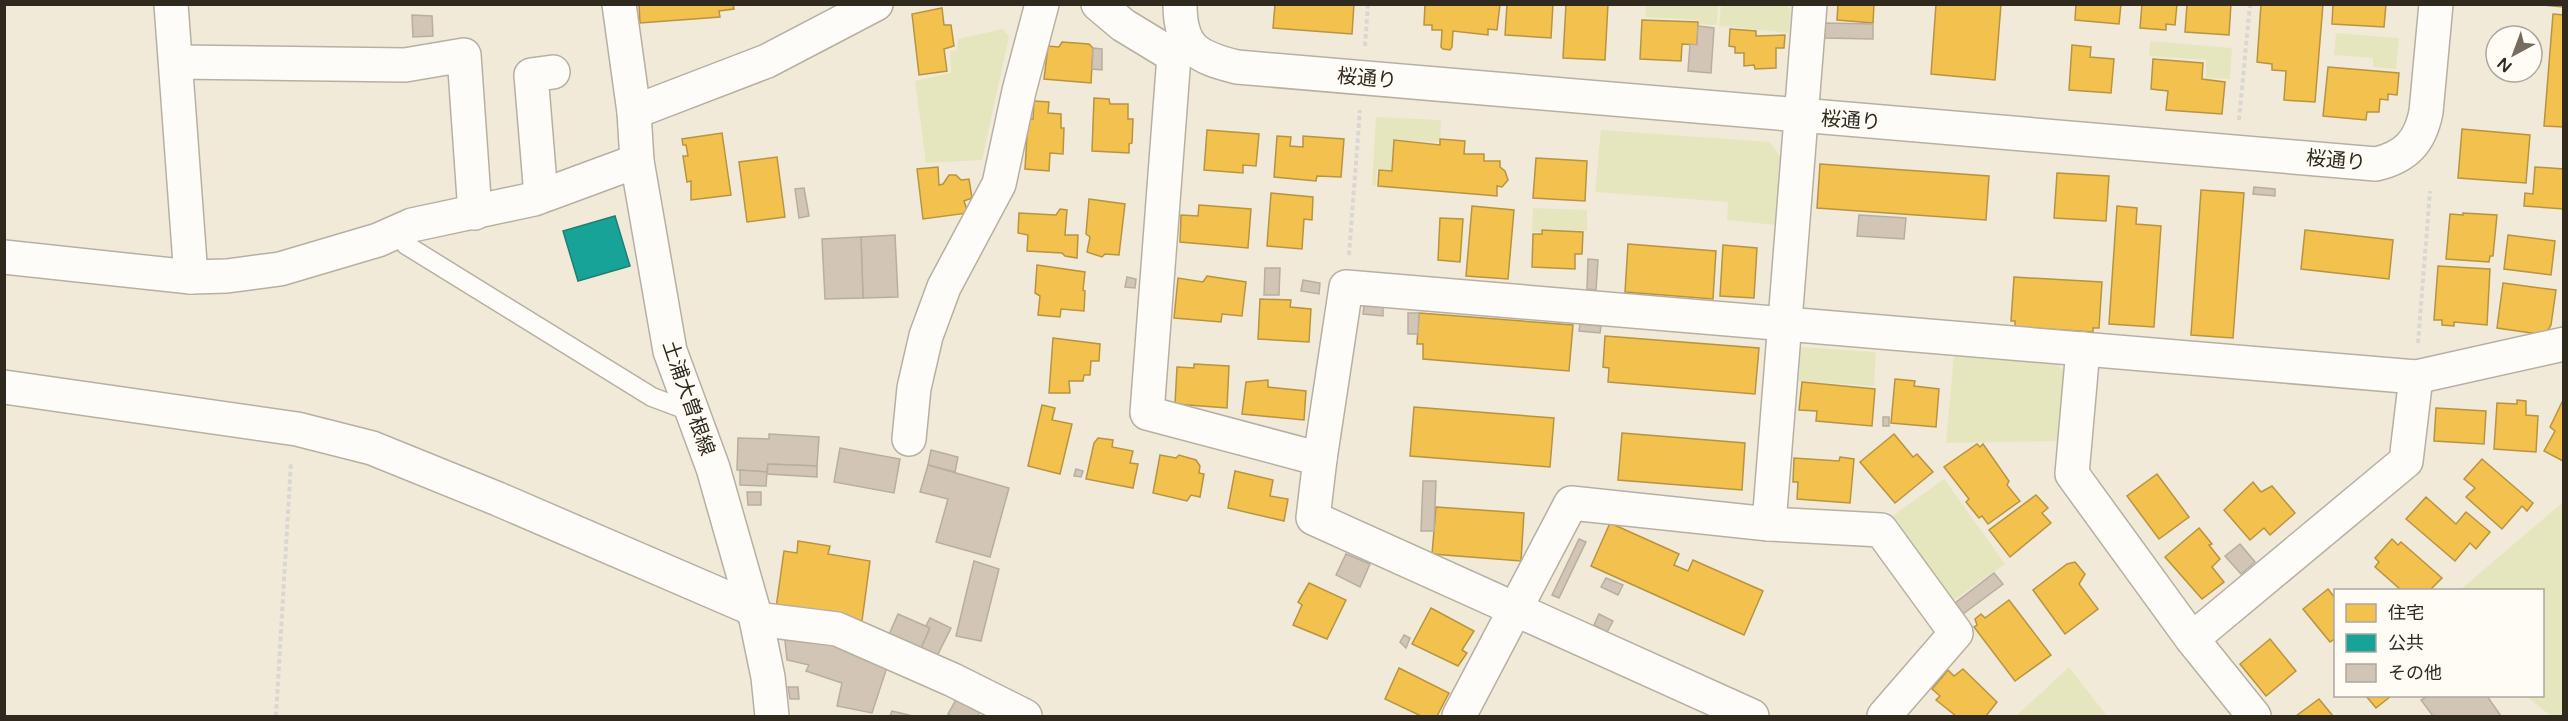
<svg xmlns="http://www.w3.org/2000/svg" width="2568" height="721" font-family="'Varela Round','Noto Sans JP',sans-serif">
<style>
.green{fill:#e5e6be}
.homes{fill:#f2c14e;stroke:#b89440;stroke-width:1.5}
.public{fill:#17a398;stroke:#1e7f73;stroke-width:1.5}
.building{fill:#d2c5b5;stroke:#b7aea2;stroke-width:1.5}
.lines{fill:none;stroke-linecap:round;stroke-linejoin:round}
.service-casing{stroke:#b7b0a2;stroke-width:21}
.minor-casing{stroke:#b7b0a2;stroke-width:36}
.tertiary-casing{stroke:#b7b0a2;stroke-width:36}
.secondary-casing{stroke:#b7b0a2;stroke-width:36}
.path{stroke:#d9d7d2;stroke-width:4;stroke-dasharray:4.5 3;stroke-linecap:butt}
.service{stroke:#fdfcf9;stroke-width:18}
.minor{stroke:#fdfcf9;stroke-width:33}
.tertiary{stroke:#fdfcf9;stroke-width:33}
.secondary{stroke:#fdfcf9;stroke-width:33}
.labels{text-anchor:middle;stroke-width:6;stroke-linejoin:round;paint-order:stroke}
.street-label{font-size:20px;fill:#302a1e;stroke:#fffbf5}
</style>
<rect width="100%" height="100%" fill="#f2ead8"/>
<g class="green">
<polygon points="1646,5 1718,5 1717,25 1699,24 1699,20 1645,17"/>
<polygon points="1721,5 1786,5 1791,10 1789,33 1719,26"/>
<polygon points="1003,29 1009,37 982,160 926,163 915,81 951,73 950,51 957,50 958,39"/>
<polygon points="2336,33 2399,38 2396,69 2373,67 2373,58 2334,55"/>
<polygon points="2150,41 2232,48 2230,79 2206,78 2206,60 2149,56"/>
<polygon points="1376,117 1441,120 1440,142 1393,140 1392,170 1377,169 1376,186 1372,185"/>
<polygon points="1601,130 1770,142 1781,158 1776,225 1727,220 1728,202 1595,192"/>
<polygon points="1533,208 1587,210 1587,231 1541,229 1541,232 1532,232"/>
<polygon points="1801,347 1876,352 1874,386 1799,381"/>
<polygon points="1954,354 2053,359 2065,372 2060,441 1946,443"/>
<polygon points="1944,479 2005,564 1950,603 1890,518"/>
<polygon points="2563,502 2563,716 2551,716 2526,696 2542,696 2542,590 2460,590"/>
<polygon points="2069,667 2107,716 2016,716"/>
</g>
<g class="homes">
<polygon points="639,4 733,4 734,9 719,11 720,17 640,23"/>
<polygon points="1275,4 1354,4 1352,34 1273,28"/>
<polygon points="1425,4 1500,4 1497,30 1488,29 1488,35 1453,31 1452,47 1450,50 1443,49 1441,47 1442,30 1432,30 1432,25 1424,25"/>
<polygon points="1507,4 1553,4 1551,38 1505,35"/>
<polygon points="1566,4 1608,4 1605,60 1563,58"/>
<polygon points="1838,4 1874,4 1873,23 1837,20"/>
<polygon points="1936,4 2001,4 1995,80 1931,74"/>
<polygon points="2076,4 2121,4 2119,24 2075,20"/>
<polygon points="2142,4 2177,4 2175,25 2166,24 2166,30 2140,28"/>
<polygon points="2187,4 2231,4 2229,35 2185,32"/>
<polygon points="2261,4 2323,4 2315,102 2284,100 2286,71 2272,70 2272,64 2257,62"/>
<polygon points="2333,4 2386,4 2384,27 2332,24"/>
<polygon points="2531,4 2563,4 2563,7"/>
<polygon points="942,8 944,25 951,25 954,46 944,49 947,71 919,75 912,14"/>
<polygon points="2553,14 2564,15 2564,127 2544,126"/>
<polygon points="1642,20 1698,22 1697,45 1682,44 1681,61 1640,59"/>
<polygon points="1730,29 1756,31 1756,36 1785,35 1784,48 1776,48 1776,68 1755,69 1754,65 1744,66 1744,53 1735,53 1735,47 1729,46"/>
<polygon points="1062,42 1089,44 1093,48 1091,83 1044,79 1048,46 1059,47"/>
<polygon points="2072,45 2091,47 2090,57 2114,59 2111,93 2069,90"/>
<polygon points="2153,59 2203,63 2202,79 2225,82 2222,114 2166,110 2168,91 2151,89"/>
<polygon points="2328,67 2399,73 2397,95 2388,94 2388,100 2380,99 2379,112 2367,112 2366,120 2323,116"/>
<polygon points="1094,98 1109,99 1110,104 1128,104 1128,119 1133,119 1132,143 1129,144 1129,153 1092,151"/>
<polygon points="1034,101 1049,102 1048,113 1061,114 1061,128 1064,128 1063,154 1050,153 1049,171 1025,169 1028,119 1033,119"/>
<polygon points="2462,129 2530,135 2526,183 2458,178"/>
<polygon points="1207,130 1259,134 1256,166 1243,165 1243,173 1204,170"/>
<polygon points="722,133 731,195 691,200 691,181 687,182 683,156 688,156 686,145 683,145 682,139"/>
<polygon points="1277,136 1291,137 1290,146 1303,147 1303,136 1344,139 1341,177 1317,176 1316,181 1274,177"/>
<polygon points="1440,139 1465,141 1464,154 1484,154 1484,161 1500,161 1500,167 1505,171 1508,180 1502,187 1497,186 1497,196 1378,186 1379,170 1392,171 1394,140 1440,145"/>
<polygon points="777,157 785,217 747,222 739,162"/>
<polygon points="1536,158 1587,161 1585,201 1533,198"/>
<polygon points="1820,164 1989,176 1986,220 1817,208"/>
<polygon points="938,167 939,185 943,184 949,175 956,175 961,180 969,179 972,198 964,201 968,213 923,219 917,169"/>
<polygon points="2535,167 2564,169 2564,209 2524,206 2525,193 2533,194"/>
<polygon points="2057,173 2109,176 2106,221 2054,218"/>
<polygon points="2201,190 2244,193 2233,338 2191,335"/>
<polygon points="1271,193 1313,197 1312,220 1304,219 1302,249 1267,246"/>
<polygon points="1089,199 1125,204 1119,255 1105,254 1102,257 1087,252 1090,237 1086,234"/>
<polygon points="1199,205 1251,209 1248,248 1180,242 1181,215 1198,216"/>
<polygon points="1472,206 1514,210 1508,279 1466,276"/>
<polygon points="2117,206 2137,208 2136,224 2161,226 2154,327 2109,324"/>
<polygon points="1060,209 1067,210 1065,235 1078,235 1077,258 1065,256 1062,253 1027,251 1028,235 1018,233 1019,213 1056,215"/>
<polygon points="2463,213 2497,215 2493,256 2490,256 2489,262 2446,259 2450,214 2463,215"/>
<polygon points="1440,218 1463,219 1460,262 1438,260"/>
<polygon points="1542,230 1583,232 1582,254 1575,254 1575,269 1532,267 1533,234 1542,234"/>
<polygon points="2305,230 2393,240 2389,279 2301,269"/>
<polygon points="2508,235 2555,241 2551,275 2504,269"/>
<polygon points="1628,244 1716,251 1713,299 1625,292"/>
<polygon points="1723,245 1757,248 1754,298 1720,296"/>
<polygon points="1037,265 1085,272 1083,290 1085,291 1084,311 1061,309 1060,317 1038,315 1040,296 1035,293"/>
<polygon points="2438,266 2490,269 2487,325 2454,322 2454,326 2442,325 2442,320 2434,320"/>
<polygon points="1207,276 1246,282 1242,316 1222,314 1221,322 1174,318 1178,278 1203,282"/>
<polygon points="2014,277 2102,282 2099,328 2093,328 2093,332 2015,327 2015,321 2011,321"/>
<polygon points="2503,283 2556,290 2551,325 2545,335 2497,328"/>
<polygon points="1260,299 1291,300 1290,307 1311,309 1309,342 1258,339"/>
<polygon points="1419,313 1573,325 1569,371 1423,359 1423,344 1417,344"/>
<polygon points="1605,336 1759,348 1755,394 1608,382 1609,368 1603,367"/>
<polygon points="1053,338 1100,344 1099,361 1091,361 1090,375 1084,375 1083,381 1069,381 1070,393 1049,393"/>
<polygon points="1194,364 1229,366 1227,408 1175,404 1177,367 1194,368"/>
<polygon points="1895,379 1915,381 1914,386 1939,389 1936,427 1891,423"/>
<polygon points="1268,380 1268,387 1306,391 1304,420 1242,414 1246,382"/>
<polygon points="1802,382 1875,389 1872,426 1816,421 1817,411 1799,410"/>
<polygon points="2564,398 2564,460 2563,461 2544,451 2555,431 2550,427"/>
<polygon points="2517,400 2526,401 2526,415 2538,416 2536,452 2494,449 2497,403 2517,404"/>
<polygon points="1042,405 1055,408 1052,420 1072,424 1060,474 1028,466"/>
<polygon points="1414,407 1554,418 1550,467 1410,456"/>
<polygon points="2436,408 2486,411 2484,444 2434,441"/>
<polygon points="1622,433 1745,443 1742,490 1618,480"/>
<polygon points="1894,434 1913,457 1917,454 1933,472 1895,503 1860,462"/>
<polygon points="1098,438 1113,440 1112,447 1133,451 1130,463 1138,464 1133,488 1086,479 1094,443"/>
<polygon points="1977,444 1980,447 1983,444 2009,481 2007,485 2020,501 1988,524 1982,516 1979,518 1966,502 1969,499 1944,467"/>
<polygon points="1160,455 1176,458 1179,455 1196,460 1200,466 1199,473 1204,474 1200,497 1191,495 1187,501 1153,493"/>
<polygon points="1840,457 1854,459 1850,503 1797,499 1798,482 1793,482 1794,458 1839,461"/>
<polygon points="2482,459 2533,503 2527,511 2522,506 2502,529 2466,497 2475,488 2464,479"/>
<polygon points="1235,471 1273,480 1270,496 1288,499 1284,521 1228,508"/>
<polygon points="2157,474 2189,517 2159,539 2127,496"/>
<polygon points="2253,482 2261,492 2272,486 2295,513 2270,535 2264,528 2250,540 2224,510"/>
<polygon points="2036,495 2048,508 2042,513 2051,523 2010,557 1989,530"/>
<polygon points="2426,497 2456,524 2466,512 2490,532 2476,549 2470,543 2455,561 2406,519"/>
<polygon points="1436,507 1524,513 1521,561 1432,554"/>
<polygon points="1610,523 1679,554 1674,565 1688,571 1693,560 1763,591 1744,635 1591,566"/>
<polygon points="2199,528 2212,544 2209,545 2220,559 2212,567 2224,582 2202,599 2165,557"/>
<polygon points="2392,539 2398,545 2401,542 2442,578 2430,590 2401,590 2375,567 2379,562 2375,558"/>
<polygon points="798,541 830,546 828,554 870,561 862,621 776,608 784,551 797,553"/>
<polygon points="2075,562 2085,574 2079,584 2098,609 2065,634 2033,590 2067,564"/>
<polygon points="1309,583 1346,600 1327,639 1293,625 1302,605 1298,602"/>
<polygon points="2328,589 2336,599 2336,638 2330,642 2303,609"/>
<polygon points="2009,600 2051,655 2015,681 1974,627 1977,625 1975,619 1981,614 1985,618"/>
<polygon points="1431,608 1474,631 1462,650 1467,653 1458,666 1412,644"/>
<polygon points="2270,639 2296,671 2266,696 2240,664"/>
<polygon points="1399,668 1449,693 1437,716 1421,716 1385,699"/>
<polygon points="1963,669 1997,702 1986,716 1956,716 1936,700 1940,696 1932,689 1948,670 1954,676"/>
<polygon points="2366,696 2391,696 2376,708"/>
<polygon points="2319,699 2333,716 2296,716"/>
</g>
<polygon class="public" points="615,216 630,266 578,281 563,231"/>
<g class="building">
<polygon points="412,15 432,16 433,36 413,37"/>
<polygon points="1824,23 1873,24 1873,39 1824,38"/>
<polygon points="1698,26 1714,28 1711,73 1688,71 1690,44 1697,45"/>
<polygon points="1093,48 1102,49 1102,70 1092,69"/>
<polygon points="2254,187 2275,189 2275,196 2253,194"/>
<polygon points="804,188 809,216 799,218 795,189"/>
<polygon points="1859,215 1906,218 1904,239 1857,236"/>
<polygon points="895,235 898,297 863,298 861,237"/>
<polygon points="861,237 863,298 825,299 822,239"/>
<polygon points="1588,259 1598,260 1596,290 1587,289"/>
<polygon points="1265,268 1280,268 1279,295 1264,295"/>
<polygon points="1127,277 1136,279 1135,288 1125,287"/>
<polygon points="1303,280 1320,283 1319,294 1301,291"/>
<polygon points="1364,306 1383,307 1383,316 1363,314"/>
<polygon points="1408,313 1419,313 1418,334 1408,334"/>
<polygon points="1580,324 1601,326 1600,333 1579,331"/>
<rect x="1883" y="417" width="6" height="9"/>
<polygon points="769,434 819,437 817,466 768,464 767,472 737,470 738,438 769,439"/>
<polygon points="840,448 900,459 894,493 834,482"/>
<polygon points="931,450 958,457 955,472 928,465"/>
<polygon points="768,464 817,466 817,477 767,474"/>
<polygon points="928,465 1009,488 990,557 936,542 948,499 920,492"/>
<polygon points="1076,469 1083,471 1081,477 1074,476"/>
<polygon points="740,470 767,472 766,486 740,485"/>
<polygon points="1423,481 1436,481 1434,531 1421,531"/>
<polygon points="747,492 761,492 761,505 748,505"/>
<polygon points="1579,539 1586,542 1559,598 1552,595"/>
<polygon points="2240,544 2255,562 2241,574 2225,556"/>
<polygon points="1346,554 1370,564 1360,587 1336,575"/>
<polygon points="974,561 999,569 981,641 956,636"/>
<polygon points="1994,573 2003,584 1963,614 1955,603"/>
<polygon points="1606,578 1623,585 1618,595 1601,587"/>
<polygon points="898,614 930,628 919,653 887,639"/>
<polygon points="1599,614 1613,621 1607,632 1594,625"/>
<polygon points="930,618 951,628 934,662 919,653 930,628 926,626"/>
<polygon points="784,631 889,661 872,713 837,706 842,683 806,671 809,665 787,660"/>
<polygon points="1404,635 1410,638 1406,648 1400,642"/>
<polygon points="788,687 798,687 799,699 790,699"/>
<polygon points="2428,696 2487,696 2501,716 2433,716 2421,700"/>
<polygon points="957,698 981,709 978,716 952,716 948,714"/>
<polygon points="892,711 913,716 886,716 890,716"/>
</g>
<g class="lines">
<g class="service-casing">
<polyline id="service" points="397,232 406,245 652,397 692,412"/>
</g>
<g class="minor-casing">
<g id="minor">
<polyline points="171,4 191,277"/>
<polyline points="1098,4 1123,25 1174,56"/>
<polyline points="1187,44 1174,56 1147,413 1320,459 1313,518 1752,716"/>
<polyline points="176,62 405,65 464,55 475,213"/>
<polyline points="634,112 767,61 876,4"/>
<polyline points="541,196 531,75 553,72"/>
<polyline points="4,257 191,277 227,276 280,269 378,240 412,225 534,199 637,161"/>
<polyline points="2083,349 2072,474 2192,639 2254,716"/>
<polyline points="4,387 297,429 372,448 498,499 753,609"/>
<polyline points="909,439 914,388 926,336 944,287 999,184 1019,91 1042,4"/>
<polyline points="1320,459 1346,287 2416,377 2564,344"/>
<polyline points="1769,524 1810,4"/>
<polyline points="756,619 837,629 953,680 1025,716"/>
<polyline points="2192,639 2406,461 2416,377"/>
<polyline points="1459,716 1571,503 1769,524 1881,530 1956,633 1884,716"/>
</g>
</g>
<g class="tertiary-casing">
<path id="tertiary" d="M1180,4C1180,49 1197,57 1237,67L2376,164C2406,157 2420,142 2426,112L2436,4"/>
</g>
<g class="secondary-casing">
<polyline id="secondary" points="619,4 634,112 637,161 670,351 713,468 756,619 768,677 772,716"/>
</g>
<g class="path">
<polyline points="1365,46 1368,4"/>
<polyline points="2239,120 2250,4"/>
<polyline points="1349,255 1360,110"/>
<polyline points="2418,343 2430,191"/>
<polyline points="276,716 291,462"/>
</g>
<use href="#service" class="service"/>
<use href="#minor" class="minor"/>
<use href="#tertiary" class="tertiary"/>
<use href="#secondary" class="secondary"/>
</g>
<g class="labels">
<g class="street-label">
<text transform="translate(1367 78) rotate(5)" y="7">桜通り</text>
<text transform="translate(1851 120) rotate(4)" y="7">桜通り</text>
<text transform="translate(2336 160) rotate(5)" y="7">桜通り</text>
<text transform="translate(689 398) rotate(71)" y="7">土浦大曽根線</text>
</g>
</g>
<rect width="2568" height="721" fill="none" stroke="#302a1e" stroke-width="12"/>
<rect x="2334" y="589" width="210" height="108" fill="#fffbf5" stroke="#aca79f" stroke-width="1.5"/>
<rect x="2346" y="604" width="30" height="18" fill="#f2c14e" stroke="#aca79f" stroke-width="1.5"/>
<text x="2388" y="619" font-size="18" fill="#302a1e">住宅</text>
<rect x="2346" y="634" width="30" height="18" fill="#17a398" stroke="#aca79f" stroke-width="1.5"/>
<text x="2388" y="649" font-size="18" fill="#302a1e">公共</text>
<rect x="2346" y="664" width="30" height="18" fill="#d2c5b5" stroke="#aca79f" stroke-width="1.5"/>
<text x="2388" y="679" font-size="18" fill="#302a1e">その他</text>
<g transform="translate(2514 54) rotate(221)"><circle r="28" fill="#fffbf5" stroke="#aca79f" stroke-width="1.5"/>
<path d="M0-4.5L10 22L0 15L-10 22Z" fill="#746d5f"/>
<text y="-9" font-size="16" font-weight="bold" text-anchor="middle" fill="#302a1e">N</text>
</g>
</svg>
